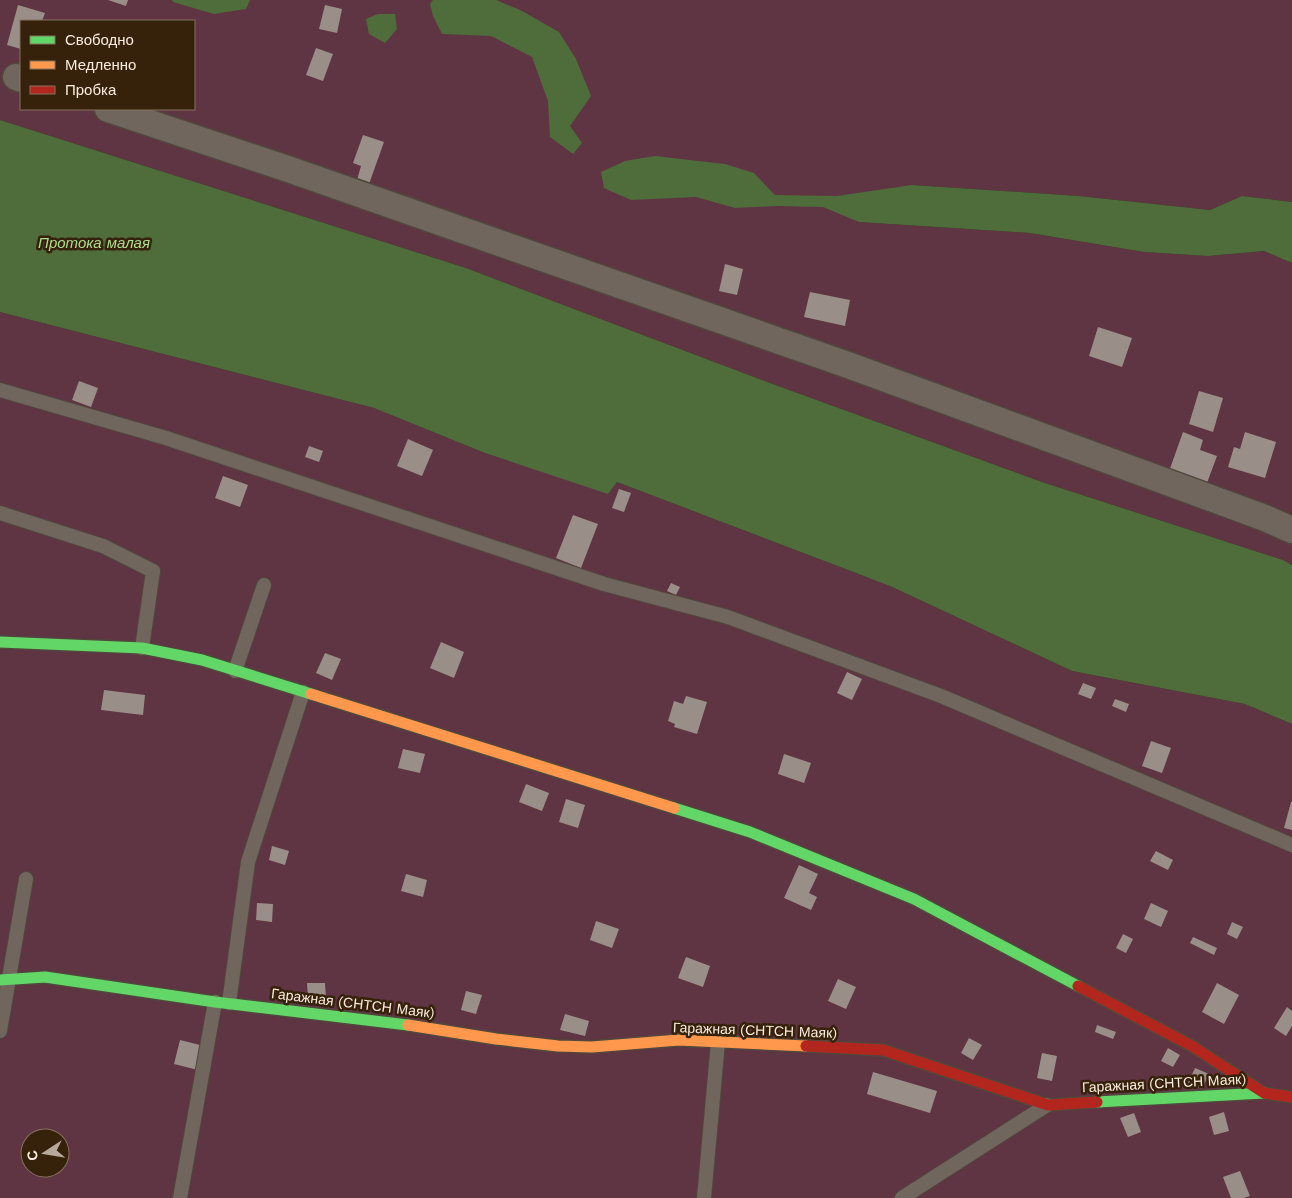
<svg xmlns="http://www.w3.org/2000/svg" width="1292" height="1198" font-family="'Work Sans',sans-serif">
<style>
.green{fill:#5f3443;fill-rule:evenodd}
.water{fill:#4f6d3a}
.building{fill:#9a8f88}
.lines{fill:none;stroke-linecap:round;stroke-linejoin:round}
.lane-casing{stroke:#51473d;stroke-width:16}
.street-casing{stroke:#51473d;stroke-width:29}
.fast-casing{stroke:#51473d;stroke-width:14}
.slow-casing{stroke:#51473d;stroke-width:14}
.jam-casing{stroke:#51473d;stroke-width:14}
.lane{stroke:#70665d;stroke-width:14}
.street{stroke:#70665d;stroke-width:26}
.fast{stroke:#63d668;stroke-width:11}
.slow{stroke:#ff974d;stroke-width:11}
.jam{stroke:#b3261e;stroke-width:11}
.labels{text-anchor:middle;stroke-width:5;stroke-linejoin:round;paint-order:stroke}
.street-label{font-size:14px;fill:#fbecdf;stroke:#36210a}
.water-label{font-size:15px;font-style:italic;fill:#abde8d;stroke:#36210a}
</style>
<rect width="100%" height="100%" fill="#362b1e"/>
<g class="green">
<path d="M0,0H1292V202L1242,196L1210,210L1079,196L912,185L859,222L1030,233L1144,252L1208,256L1264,251L1292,263V565L1283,560L1042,482L770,383L466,268L0,120ZM21,21H194V109H21Z"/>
<path d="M0,312L374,408L485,453L608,493L617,482L890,586L1072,671L1245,704L1292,724V1198H0ZM30,1138H60V1168H30Z"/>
</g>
<g class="water">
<polygon points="172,0 250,0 246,9 214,14 173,2"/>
<polygon points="433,0 496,0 522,11 559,32 576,59 591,96 570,126 582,143 573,154 550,137 548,101 532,57 491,36 442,34 433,16 430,4"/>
<polygon points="378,14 395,14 397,29 385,43 369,34 366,19"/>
<polygon points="0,120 466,268 770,383 1042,482 1283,560 1292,565 1292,724 1245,704 1072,671 890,586 617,482 608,494 485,453 374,408 0,312"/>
<polygon points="655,156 725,164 754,173 775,195 837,196 912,185 1079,196 1210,210 1242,196 1292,202 1292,263 1264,251 1208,256 1144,252 1030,233 859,222 823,207 776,206 735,208 696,197 631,200 604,188 601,172 625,161"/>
</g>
<g class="building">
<polygon points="108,0 128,0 126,6"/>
<polygon points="18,5 45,13 42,21 21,21 21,49 7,45"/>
<polygon points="325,5 342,9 337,33 319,29"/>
<polygon points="316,48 333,54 323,81 306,75"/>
<polygon points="363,135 384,142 369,184 357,180 361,166 353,163"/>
<polygon points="725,264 743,269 737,295 719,291"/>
<polygon points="810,292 850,300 845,326 804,317"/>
<polygon points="1098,327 1132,338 1122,367 1089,356"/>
<polygon points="79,381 98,388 91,407 72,400"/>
<polygon points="1199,391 1223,398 1213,432 1189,424"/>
<polygon points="1183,432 1203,440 1200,450 1217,456 1204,491 1167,477"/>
<polygon points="1245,432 1276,442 1265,478 1228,467 1234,447 1240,449"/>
<polygon points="408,439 433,450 422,476 397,466"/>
<polygon points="309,446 323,451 319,462 305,457"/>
<polygon points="223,476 248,485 240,507 215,498"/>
<polygon points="619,489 631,493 624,512 612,508"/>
<polygon points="573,515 598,524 581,568 556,558"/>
<polygon points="671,583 680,587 676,595 667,591"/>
<polygon points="441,642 464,652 454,678 430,668"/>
<polygon points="325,653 341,659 332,680 316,673"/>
<polygon points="847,672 862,679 852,700 837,693"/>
<polygon points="1083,683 1096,688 1091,699 1078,694"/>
<polygon points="104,690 145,695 143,715 101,710"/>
<polygon points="686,696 707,702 697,734 674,727 675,724 668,721 674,701 683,704"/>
<polygon points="1115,699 1129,704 1126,712 1112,706"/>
<polygon points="1151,741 1171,748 1162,773 1142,766"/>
<polygon points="403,749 425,754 420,773 398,768"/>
<polygon points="784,754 811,763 804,783 778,774"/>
<polygon points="526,784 549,793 542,811 519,802"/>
<polygon points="566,799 585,805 578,828 559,822"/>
<polygon points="1291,802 1292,802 1292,830 1284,828"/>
<polygon points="272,846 289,851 285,865 269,860"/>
<polygon points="1156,851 1173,860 1168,870 1150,861"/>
<polygon points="799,865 818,874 809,893 817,897 811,910 784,898"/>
<polygon points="406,874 427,880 423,897 401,891"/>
<polygon points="257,903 273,904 272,922 256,920"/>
<polygon points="1151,903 1168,911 1161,927 1144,919"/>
<polygon points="596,921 619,929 612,948 590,940"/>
<polygon points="1232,922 1243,927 1237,939 1227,934"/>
<polygon points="1123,934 1133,939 1126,953 1116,948"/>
<polygon points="1193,937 1217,948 1214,955 1190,943"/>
<polygon points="686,957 710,966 703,987 678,978"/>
<polygon points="838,979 856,987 846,1009 828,1001"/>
<polygon points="307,983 325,983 326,998 308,998"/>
<polygon points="1217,983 1239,995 1224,1024 1202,1012"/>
<polygon points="466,991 482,995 476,1014 461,1010"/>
<polygon points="1287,1007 1292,1011 1292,1026 1286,1036 1274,1028"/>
<polygon points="565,1014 589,1021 585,1036 560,1030"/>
<polygon points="1097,1025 1116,1032 1113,1039 1095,1032"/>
<polygon points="969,1038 982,1045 973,1060 961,1053"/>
<polygon points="180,1040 204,1046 198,1070 174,1064"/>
<polygon points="1168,1048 1180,1055 1173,1067 1161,1061"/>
<polygon points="1042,1053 1057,1056 1052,1081 1037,1078"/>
<polygon points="1195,1068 1209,1074 1202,1089 1188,1083"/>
<polygon points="873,1072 937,1091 930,1113 867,1094"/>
<polygon points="1224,1112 1229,1131 1214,1135 1209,1117"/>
<polygon points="1134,1113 1141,1132 1128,1137 1120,1118"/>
<polygon points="1240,1171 1250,1196 1244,1198 1231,1198 1223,1177"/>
</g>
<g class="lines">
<g class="lane-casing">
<g id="lane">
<polyline points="0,390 166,438 604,584 728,617 941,696 1292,845"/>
<polyline points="0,513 103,546 153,571 142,648"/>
<polyline points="235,671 264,585"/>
<polyline points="229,1003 248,862 303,692"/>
<polyline points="0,1031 26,879"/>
<polyline points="180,1198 215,1002"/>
<polyline points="704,1198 718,1042"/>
<polyline points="902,1198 1047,1105"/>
</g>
</g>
<g class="street-casing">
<g id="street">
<polyline points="16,77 21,79"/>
<polyline points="108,109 288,169 848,365 1265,518 1292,530"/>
</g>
</g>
<g class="fast-casing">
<g id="fast">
<polyline points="0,642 142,648 202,660 311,694"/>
<polyline points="674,808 750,832 914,899 1078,986"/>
<polyline points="0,980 45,977 215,1002 408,1025"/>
<polyline points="1097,1102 1264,1093"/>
</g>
</g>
<g class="slow-casing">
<g id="slow">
<polyline points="311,694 674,808"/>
<polyline points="408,1025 496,1039 558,1046 592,1047 679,1040 806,1046"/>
</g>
</g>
<g class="jam-casing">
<g id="jam">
<polyline points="1078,986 1192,1046 1264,1093 1292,1097"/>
<polyline points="806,1046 883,1050 1048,1105 1097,1102"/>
</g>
</g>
<use href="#lane" class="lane"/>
<use href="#street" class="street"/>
<use href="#fast" class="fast"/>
<use href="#slow" class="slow"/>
<use href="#jam" class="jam"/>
</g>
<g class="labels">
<g class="street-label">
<text transform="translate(353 1003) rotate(7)" y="5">Гаражная (СНТСН Маяк)</text>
<text transform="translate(755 1030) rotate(2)" y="5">Гаражная (СНТСН Маяк)</text>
<text transform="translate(1164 1083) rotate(-3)" y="5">Гаражная (СНТСН Маяк)</text>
</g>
<g class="water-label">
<text x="94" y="248">Протока малая</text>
</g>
</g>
<rect x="20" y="20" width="175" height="90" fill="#36210a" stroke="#85725f"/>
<rect x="30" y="36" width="25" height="8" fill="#63d668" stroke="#85725f"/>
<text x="65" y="45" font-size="15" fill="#fbecdf">Свободно</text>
<rect x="30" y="61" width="25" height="8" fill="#ff974d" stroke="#85725f"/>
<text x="65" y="70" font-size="15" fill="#fbecdf">Медленно</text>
<rect x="30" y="86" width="25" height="8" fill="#b3261e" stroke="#85725f"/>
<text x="65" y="95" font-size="15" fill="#fbecdf">Пробка</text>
<g transform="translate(45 1153) rotate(258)"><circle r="24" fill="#36210a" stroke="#85725f"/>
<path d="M0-4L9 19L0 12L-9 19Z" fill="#b6a89b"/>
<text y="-8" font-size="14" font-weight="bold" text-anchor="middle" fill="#fbecdf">С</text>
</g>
</svg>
